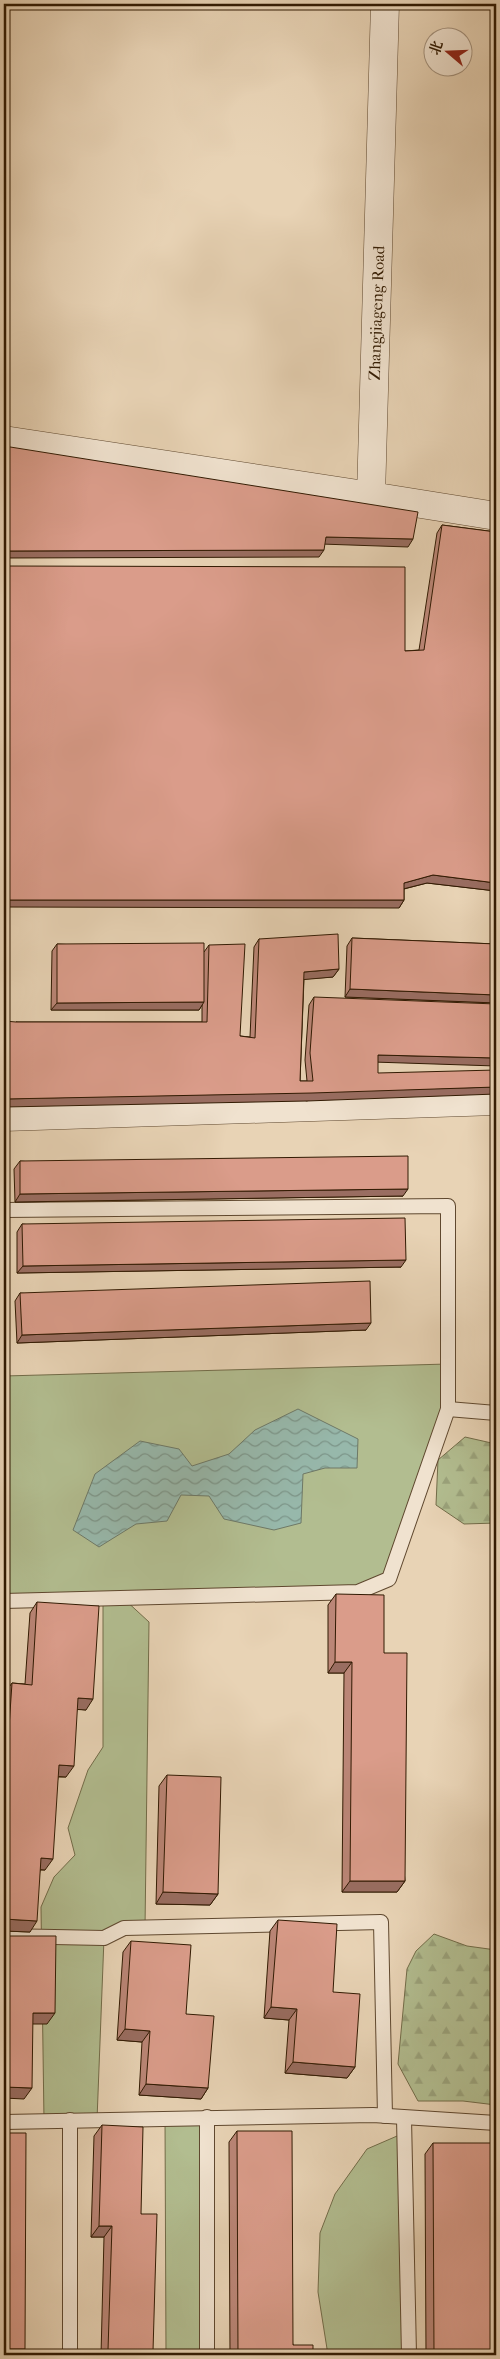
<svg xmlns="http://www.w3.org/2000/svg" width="500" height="2359" font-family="'IM FELL French Canon','Noto Serif SC',serif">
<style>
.forest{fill:url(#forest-firs);stroke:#726c49}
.green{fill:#b2bd90;stroke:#726c49}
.water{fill:url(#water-waves);stroke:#6e7967}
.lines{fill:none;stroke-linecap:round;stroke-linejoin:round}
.service-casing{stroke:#5f482f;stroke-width:16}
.minor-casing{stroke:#5f482f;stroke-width:29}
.service{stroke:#f0e2cf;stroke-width:14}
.minor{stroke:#f0e2cf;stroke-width:28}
.wall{fill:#bb8677;stroke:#311a02}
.shaded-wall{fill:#996d61;stroke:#311a02}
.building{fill:#da9c8a;stroke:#311a02}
.labels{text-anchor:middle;stroke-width:4.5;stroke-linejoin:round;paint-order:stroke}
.street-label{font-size:16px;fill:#311a02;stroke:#f0e2cf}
</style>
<defs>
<pattern id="forest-firs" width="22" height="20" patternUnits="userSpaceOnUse" patternTransform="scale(1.25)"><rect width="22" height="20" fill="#b2bd90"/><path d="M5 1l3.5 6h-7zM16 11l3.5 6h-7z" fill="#9aa27b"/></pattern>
<pattern id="water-waves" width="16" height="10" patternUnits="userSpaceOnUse" patternTransform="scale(1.25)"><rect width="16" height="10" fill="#97b8ab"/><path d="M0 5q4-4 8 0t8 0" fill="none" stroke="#7c9589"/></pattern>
</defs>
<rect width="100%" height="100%" fill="#e8d3b5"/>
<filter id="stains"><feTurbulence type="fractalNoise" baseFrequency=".004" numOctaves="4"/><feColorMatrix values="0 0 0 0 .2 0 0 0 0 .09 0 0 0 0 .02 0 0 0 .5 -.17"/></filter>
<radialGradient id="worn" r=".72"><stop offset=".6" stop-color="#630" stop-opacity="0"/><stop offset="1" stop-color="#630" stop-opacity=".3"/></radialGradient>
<g class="forest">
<polygon points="465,1437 496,1444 496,1523 464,1524 436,1505 438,1460"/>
<polygon points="434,1934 467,1946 496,1950 496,2105 463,2101 418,2101 398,2064 407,1969 416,1951"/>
</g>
<g class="green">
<polygon points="448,1364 448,1409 389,1579 358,1592 123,1598 149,1622 145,1928 104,1938 97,2120 44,2121 41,1907 54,1877 75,1855 68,1828 88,1770 103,1747 103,1598 4,1601 4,1376"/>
<polygon points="207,2117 207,2355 166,2355 165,2118"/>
<polygon points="404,2133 409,2355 328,2355 318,2292 320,2233 335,2194 367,2149"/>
</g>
<polygon class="water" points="298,1409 358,1439 357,1468 325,1468 303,1474 301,1523 274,1530 224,1519 209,1496 181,1495 167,1521 136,1524 99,1547 73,1530 95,1474 140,1441 179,1449 192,1466 229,1454 255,1430"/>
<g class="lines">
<g class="service-casing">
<g id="service">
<polyline points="4,1210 448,1206 448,1409 389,1579 358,1592 4,1601"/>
<polyline points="448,1409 496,1413"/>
<polyline points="4,1936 104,1938 124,1928 381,1922 385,2116"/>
<polyline points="207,2117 207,2355"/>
<polyline points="404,2118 409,2355"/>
<polyline points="70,2120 70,2355"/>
<polyline points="4,2122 373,2115 496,2123"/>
</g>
</g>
<g class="minor-casing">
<g id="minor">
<polyline points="385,4 371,496 496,516"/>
<polyline points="4,440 371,496"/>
<polyline points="4,1117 496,1101"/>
</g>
</g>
<use href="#service" class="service"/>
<use href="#minor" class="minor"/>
</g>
<g class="wall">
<polygon points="442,525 496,532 496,891 427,883 404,889 404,900 399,908 405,651 419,650 437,533"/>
<polygon points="352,938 496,944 496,1003 345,997 347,946"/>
<polygon points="259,939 339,969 333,977 304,979 300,1081 307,1081 305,1060 309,1005 314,997 378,1062 307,1101 16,1022 202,1022 202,1005 199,1010 51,1010 52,951 57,944 204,952 209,945 240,1036 250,1037 254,947"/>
<polygon points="20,1161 403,1196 15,1202 14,1169"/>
<polygon points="22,1224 401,1267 17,1273 17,1232"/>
<polygon points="20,1293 366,1330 17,1343 15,1301"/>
<polygon points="336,1594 384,1653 405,1881 397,1892 342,1892 344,1673 328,1673 328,1605"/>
<polygon points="37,1602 86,1710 77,1709 66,1777 58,1777 45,1870 40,1870 30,1932 4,1931 4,1694 12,1683 25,1684 30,1613"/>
<polygon points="167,1775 218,1894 210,1905 156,1904 159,1786"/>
<polygon points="278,1920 333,1992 355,2067 347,2078 285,2073 289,2020 264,2018 270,1931"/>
<polygon points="131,1941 186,2014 208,2088 201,2099 139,2095 142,2042 117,2040 123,1952"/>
<polygon points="102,2125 141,2214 150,2355 101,2355 104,2237 91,2237 94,2136"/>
<polygon points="237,2131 293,2345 313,2355 230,2355 229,2142"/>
<polygon points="433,2143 496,2355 426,2355 425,2154"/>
</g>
<g class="shaded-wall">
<polygon points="326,537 413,539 408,547 321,544"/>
<polygon points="324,550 319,557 4,558 4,551"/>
<polygon points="433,875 496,883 496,891 427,883 399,890 404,883"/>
<polygon points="4,900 404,900 399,908 4,907"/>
<polygon points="339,969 333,977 299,980 304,972"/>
<polygon points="350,989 496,995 496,1003 345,997"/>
<polygon points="204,1002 199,1010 51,1010 57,1003"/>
<polygon points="378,1055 496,1058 496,1066 373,1062"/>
<polygon points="496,1087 496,1094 307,1101 4,1107 4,1099"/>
<polygon points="408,1189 403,1196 15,1202 20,1194"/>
<polygon points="406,1260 401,1267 17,1273 23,1266"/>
<polygon points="371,1323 366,1330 17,1343 22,1335"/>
<polygon points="335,1662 352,1662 344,1673 328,1673"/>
<polygon points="78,1698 93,1699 86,1710 70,1709"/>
<polygon points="59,1765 74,1766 66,1777 51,1776"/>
<polygon points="41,1858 53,1859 45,1870 33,1869"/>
<polygon points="350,1881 405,1881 397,1892 342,1892"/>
<polygon points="163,1892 218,1894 210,1905 156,1904"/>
<polygon points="4,1919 37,1921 30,1932 4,1931"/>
<polygon points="271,2007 297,2009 289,2020 264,2018"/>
<polygon points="33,2013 55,2013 47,2024 26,2024"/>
<polygon points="125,2029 150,2031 142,2042 117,2040"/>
<polygon points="293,2062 355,2067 347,2078 285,2073"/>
<polygon points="146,2084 208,2088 201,2099 139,2095"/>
<polygon points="4,2087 32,2088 24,2099 4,2098"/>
<polygon points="99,2226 112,2226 104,2237 91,2237"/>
<polygon points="4,2349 25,2349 21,2355 4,2355"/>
<polygon points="108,2350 153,2351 150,2355 105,2355"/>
</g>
<g class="building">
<polygon points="4,446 418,512 413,539 326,537 324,550 4,551"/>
<polygon points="442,525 496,532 496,883 433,875 404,883 404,900 4,900 4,566 405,567 405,651 424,650"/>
<polygon points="338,934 339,969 304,972 300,1081 313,1081 310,1053 314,997 496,1004 496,1058 378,1055 378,1073 496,1070 496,1087 312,1093 4,1099 4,1021 16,1022 207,1022 209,945 245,944 240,1036 255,1038 259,939"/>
<polygon points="352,938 496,944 496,995 350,989"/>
<polygon points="204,943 204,1002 57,1003 57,944"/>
<polygon points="408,1156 408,1189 20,1194 20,1161"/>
<polygon points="405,1218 406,1260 23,1266 22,1224"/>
<polygon points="370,1281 371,1323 22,1335 20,1293"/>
<polygon points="336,1594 384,1595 384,1653 407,1653 405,1881 350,1881 352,1662 335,1662"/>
<polygon points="37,1602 99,1606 93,1699 78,1698 74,1766 59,1765 53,1859 41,1858 37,1921 4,1919 4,1756 7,1757 12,1683 32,1685"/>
<polygon points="167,1775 221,1777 218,1894 163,1892"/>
<polygon points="278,1920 337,1924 333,1992 360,1994 355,2067 293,2062 297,2009 271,2007"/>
<polygon points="4,1936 56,1936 55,2013 33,2013 32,2088 4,2087"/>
<polygon points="131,1941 191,1945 186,2014 214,2016 208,2088 146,2084 150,2031 125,2029"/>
<polygon points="102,2125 143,2127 141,2214 157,2214 153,2351 108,2350 112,2226 99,2226"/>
<polygon points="237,2131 292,2131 293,2345 313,2345 313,2355 238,2355"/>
<polygon points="4,2133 26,2133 25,2349 4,2349"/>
<polygon points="433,2143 496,2143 496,2355 434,2355"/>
</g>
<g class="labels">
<g class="street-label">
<text transform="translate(376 313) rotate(-88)" y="6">Zhangjiageng Road</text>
</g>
</g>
<rect width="500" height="2359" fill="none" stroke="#e8d3b5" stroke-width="20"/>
<rect x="5" y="5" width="490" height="2349" fill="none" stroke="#311a02" stroke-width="2.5"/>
<rect x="10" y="10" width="480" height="2339" fill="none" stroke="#311a02"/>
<g transform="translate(448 52) rotate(289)"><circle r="24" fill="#f0e2cf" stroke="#a4927d"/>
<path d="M0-4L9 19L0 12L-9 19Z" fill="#8f2418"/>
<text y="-8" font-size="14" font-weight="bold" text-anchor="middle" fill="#311a02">北</text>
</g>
<rect width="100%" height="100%" filter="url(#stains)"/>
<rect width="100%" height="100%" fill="url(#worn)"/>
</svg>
